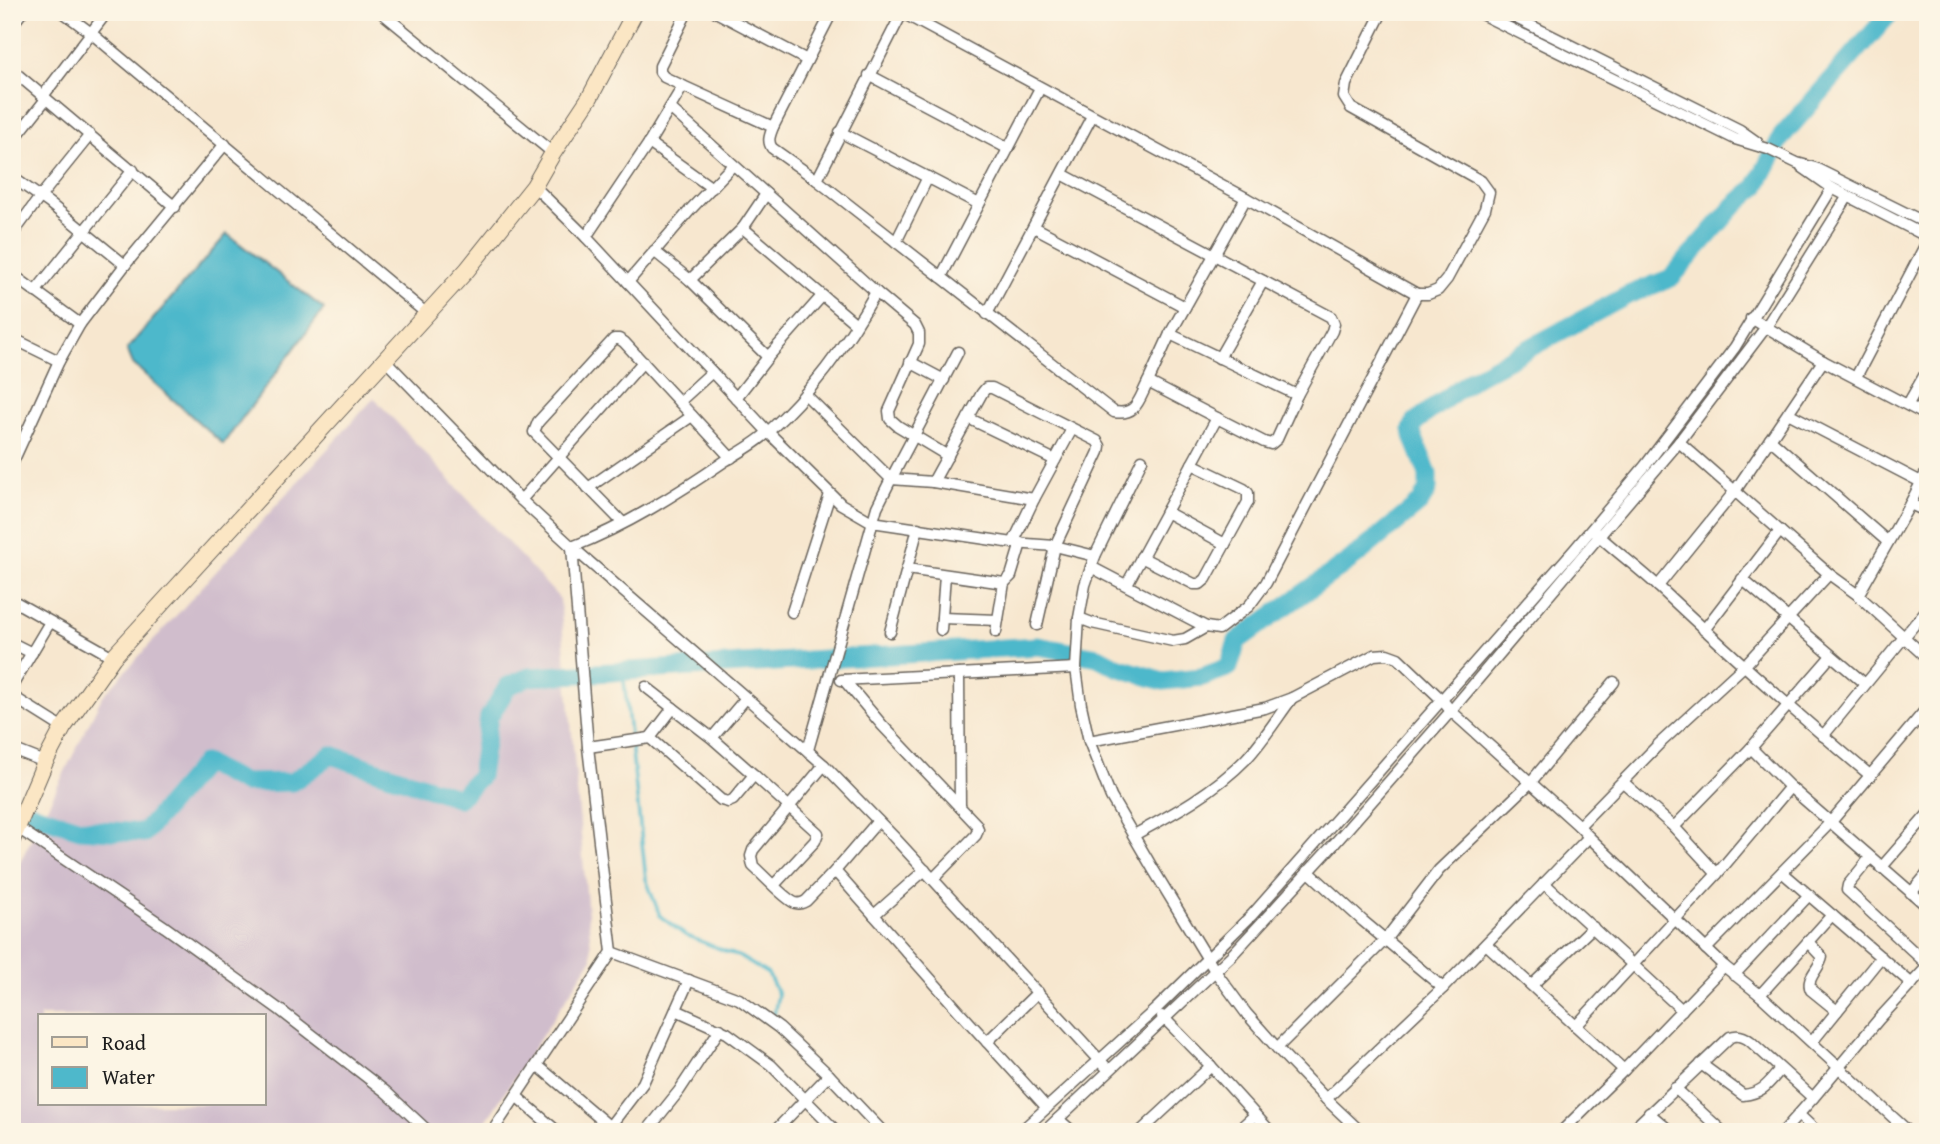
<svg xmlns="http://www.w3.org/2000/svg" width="1940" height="1144" font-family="'Gentium Book Plus',serif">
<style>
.industrial{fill:#d0bdcc;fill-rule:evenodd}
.water{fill:#4eb8cb;stroke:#356a74;stroke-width:2}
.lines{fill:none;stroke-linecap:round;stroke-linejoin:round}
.stream{stroke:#4eb8cb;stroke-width:3.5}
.river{stroke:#4eb8cb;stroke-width:19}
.minor-casing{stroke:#69635b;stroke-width:13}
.secondary-casing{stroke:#69635b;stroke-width:18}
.minor{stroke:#fff;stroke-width:10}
.secondary{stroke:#fbe6c4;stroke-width:16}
</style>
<rect width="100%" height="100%" fill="#fcf5e5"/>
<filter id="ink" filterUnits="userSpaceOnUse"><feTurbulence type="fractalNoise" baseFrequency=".0143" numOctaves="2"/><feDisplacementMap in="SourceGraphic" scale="14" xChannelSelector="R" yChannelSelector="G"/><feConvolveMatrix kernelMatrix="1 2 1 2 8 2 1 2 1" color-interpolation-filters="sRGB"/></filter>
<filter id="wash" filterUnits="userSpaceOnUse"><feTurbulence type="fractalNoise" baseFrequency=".00686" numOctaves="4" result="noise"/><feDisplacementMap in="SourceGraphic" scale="28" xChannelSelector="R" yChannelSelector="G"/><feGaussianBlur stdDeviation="1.57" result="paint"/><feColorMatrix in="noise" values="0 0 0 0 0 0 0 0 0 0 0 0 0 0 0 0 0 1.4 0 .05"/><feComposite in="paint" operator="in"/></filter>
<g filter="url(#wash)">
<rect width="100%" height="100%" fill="#f7e7cf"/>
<path class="industrial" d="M374,398L560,599L592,959L479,1132H12V869L16,870L102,697ZM40,1016H264V1104H40Z"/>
<polygon class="water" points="227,234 324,309 223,444 133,364 127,349"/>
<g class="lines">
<polyline class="stream" points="623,671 646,879 660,916 685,935 740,957 768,974 778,994 774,1015"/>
<polyline class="river" points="12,807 80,829 144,833 204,763 244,783 292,782 331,755 459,798 480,776 489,717 508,686 529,677 1038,646 1098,657 1117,667 1163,681 1202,677 1229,667 1237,641 1357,555 1420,503 1428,489 1428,474 1413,436 1412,429 1415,422 1472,379 1628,295 1671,278 1734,206 1756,187 1782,136 1891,12"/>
</g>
</g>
<g filter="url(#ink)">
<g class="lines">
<g class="minor-casing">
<g id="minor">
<polyline points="63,12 91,33 427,314"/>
<polyline points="381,12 553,153"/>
<polyline points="687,12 660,66 660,72 664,77 683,86 773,127"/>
<polyline points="716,12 807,60"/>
<path d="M832,12L773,127C770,135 767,141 772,148L817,180L1114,412C1137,416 1139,399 1148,382L1217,418L1127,584"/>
<polyline points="901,12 1246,198 1417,294 1266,583 1249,606 1219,629 1206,627 1091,567"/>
<polyline points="1382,12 1346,84 1344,97 1351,108 1481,181 1489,192 1485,209 1447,279 1438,290 1428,294 1417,294"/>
<polyline points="1477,12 1735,139 1768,149 1797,163 1815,168 1928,224"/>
<polyline points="1504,12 1740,130 1757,142"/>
<polyline points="12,25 22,12"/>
<polyline points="12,70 175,207"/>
<polyline points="869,75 1007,148"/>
<polyline points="43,96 107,12"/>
<polyline points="670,108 876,292"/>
<polyline points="840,132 979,204"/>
<polyline points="12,142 46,99"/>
<polyline points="649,143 712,188"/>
<polyline points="1802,167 1832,188 1928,237"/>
<polyline points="1062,174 1331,317 1334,324 1332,331 1297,395 1277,439 1271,444 1264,442 1217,418"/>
<polyline points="12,177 49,203 125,265"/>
<polyline points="817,180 902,13"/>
<polyline points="534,186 586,237 768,432 841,504 872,522 1013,543 1055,546 1095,556"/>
<polyline points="1034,227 1185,307"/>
<polyline points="743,228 856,324"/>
<polyline points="12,235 40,197 90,135"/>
<polyline points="586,237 649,143 683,86"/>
<polyline points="896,242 928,177"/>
<polyline points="654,251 690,280 768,357 822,296"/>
<polyline points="12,274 80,324"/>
<polyline points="941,277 1040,88"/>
<polyline points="690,280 743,228 766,194"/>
<polyline points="628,282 691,209 733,165"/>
<polyline points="35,292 133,170"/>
<polyline points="987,314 1092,116"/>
<polyline points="1751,318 1823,361 1928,416"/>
<polyline points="1170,334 1297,395"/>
<polyline points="12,338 59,361"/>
<polyline points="1219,358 1263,281"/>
<polyline points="384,359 521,500 572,547 824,765 893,836 1105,1066"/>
<polyline points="910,362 944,380"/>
<polyline points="1856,377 1928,240"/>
<polyline points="1148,382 1170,334 1246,198"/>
<polyline points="805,394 891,479 958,352"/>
<polyline points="736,398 768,357"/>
<polyline points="679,402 712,372"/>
<polyline points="1908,404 1928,369"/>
<polyline points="1788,413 1921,482"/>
<polyline points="968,418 1055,460"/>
<polyline points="1770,439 1888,542"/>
<polyline points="1679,442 1829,574"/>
<polyline points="1142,460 1095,556 1085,585 1079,618 1076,668 1081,705 1089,741 1111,797 1153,869 1215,971 1246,1013 1277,1048 1326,1099 1361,1132"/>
<polyline points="12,464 59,361 80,324 125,265 225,144"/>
<polyline points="933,482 1034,499 1013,543"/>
<polyline points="588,488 692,416"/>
<polyline points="1034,499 1072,429"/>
<polyline points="521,500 643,362"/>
<polyline points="1910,504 1928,512"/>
<polyline points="1166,512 1225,544"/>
<polyline points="623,523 534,432 538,422 614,339 619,339 624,342 731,458"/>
<path d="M1595,532C1616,552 1639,568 1660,588C1728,652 1799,716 1871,776"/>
<polyline points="1141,557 1194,584 1200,584 1206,579 1248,502 1248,493 1244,489 1192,464"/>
<polyline points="907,569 1004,583 1011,576 1021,543"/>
<polyline points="1742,579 1865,684"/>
<polyline points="1658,586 1735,491 1823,361"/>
<polyline points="1858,595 1928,659"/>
<polyline points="12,600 113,657"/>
<polyline points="792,612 830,494"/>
<polyline points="942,618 998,620"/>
<polyline points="1079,618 1092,623 1173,641 1185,639 1206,627"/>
<polyline points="941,630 945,575"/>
<polyline points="1704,630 1780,531"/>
<polyline points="890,632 918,528"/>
<polyline points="996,632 1004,583"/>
<polyline points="12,643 32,653"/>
<polyline points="959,674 960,807"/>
<polyline points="841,680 1076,668"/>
<polyline points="844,680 882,725 976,824 978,829 976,835 933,879"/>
<polyline points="12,686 50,622"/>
<polyline points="646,687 673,708"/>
<polyline points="12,696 63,728"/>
<polyline points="1823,736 1928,608"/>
<polyline points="712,738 673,708 650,738 721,800 728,802 733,800 754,775 712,738 746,698"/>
<polyline points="1089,741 1265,708 1292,698 1374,655 1387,654 1398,658 1442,700 1451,711 1579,826 1589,837 1724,966 1760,995 1909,1132"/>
<polyline points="588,747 650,738"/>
<polyline points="1751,748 1790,787 1928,907"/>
<polyline points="12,749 45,762"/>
<polyline points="808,750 877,507 891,479 933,482 982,393 986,388 992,388 1097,441 1100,446 1099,452 1055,546 1037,625"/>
<path d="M824,765L753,850L751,856L753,866C762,874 785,899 795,903C800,904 802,903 806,901L835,871"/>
<polyline points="754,775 818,833 815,841 774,885"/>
<polyline points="1623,782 1674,827 1717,874"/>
<polyline points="878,821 835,871 958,1010 1047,1108"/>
<polyline points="1579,826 1659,744 1745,665 1829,574 1858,595 1910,504 1928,469"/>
<polyline points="1674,827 1751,748 1831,656"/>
<polyline points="18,828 165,927 280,1010 386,1092 429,1132"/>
<path d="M1134,835C1173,814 1215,791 1246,759C1263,741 1277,718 1292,698"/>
<polyline points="1870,858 1848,885 1847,890 1928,965"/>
<polyline points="1881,868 1928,814"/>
<polyline points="1308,871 1363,921 1443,988"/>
<polyline points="1782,872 1912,984"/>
<polyline points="1544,883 1682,1010"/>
<polyline points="1911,893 1928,873"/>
<polyline points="874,915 925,870"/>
<path d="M1808,942L1822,957C1820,969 1805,978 1811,990L1837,1011"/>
<polyline points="1486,944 1624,1070"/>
<polyline points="1706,949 1830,823 1928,707"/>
<polyline points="612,952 739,999 779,1028 829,1075 883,1132"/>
<polyline points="1734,975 1809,895"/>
<polyline points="1532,985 1593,927"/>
<polyline points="1760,995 1832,915"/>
<polyline points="676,1010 727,1033 771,1065 837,1132"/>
<polyline points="1162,1016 1211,1066"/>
<polyline points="1576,1026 1717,874 1790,787"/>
<polyline points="987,1042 1038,992"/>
<polyline points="1812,1042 1881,957"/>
<polyline points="1277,1048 1385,940 1439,870 1530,783 1614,682"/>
<path d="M1701,1064L1743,1095C1763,1093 1768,1084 1780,1070"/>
<polyline points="537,1065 616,1132"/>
<polyline points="1675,1088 1723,1132"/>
<polyline points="516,1096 558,1132"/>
<polyline points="1326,1099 1443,988 1589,837"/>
<polyline points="1649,1113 1671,1132"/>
<polyline points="1799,1115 1817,1132"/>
<polyline points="1058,1119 1073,1132"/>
<polyline points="610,1126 643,1083 689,980"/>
<path d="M492,1132L612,952L588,747L572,547C626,526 677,494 725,461C740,452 757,443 769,431C812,392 848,342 876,292L915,325L919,333V344L889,411L890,419L898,426L948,456"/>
<polyline points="646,1132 679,1091 720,1029"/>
<polyline points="774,1132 829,1075"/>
<polyline points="1020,1132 1156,1009 1252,915 1574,550 1645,466 1735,347 1832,188"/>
<polyline points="1044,1132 1231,956 1335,843 1451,711 1679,442 1766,327 1848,196"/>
<polyline points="1140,1132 1211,1066 1271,1132"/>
<polyline points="1236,1132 1255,1115"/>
<polyline points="1561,1132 1624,1070 1724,966"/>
<path d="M1630,1132L1730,1037C1738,1034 1744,1036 1750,1041L1813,1098"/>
<polyline points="1783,1132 1813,1098 1879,1019 1928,966"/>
</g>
</g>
<g class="secondary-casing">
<polyline id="secondary" points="12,840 45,762 63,728 113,657 467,270 534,186 553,153 590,97 635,12"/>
</g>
<use href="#minor" class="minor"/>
<use href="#secondary" class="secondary"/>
</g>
</g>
<rect width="1940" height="1144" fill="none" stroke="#fcf5e5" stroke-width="42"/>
<rect x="38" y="1014" width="228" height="91" fill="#fcf5e5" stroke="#a29e95" stroke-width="2"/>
<rect x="52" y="1037" width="35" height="10" fill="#fbe6c4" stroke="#a29e95" stroke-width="2"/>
<text x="102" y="1050" font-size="21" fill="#1c1c1c">Road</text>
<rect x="52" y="1067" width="35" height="21" fill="#4eb8cb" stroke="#a29e95" stroke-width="2"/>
<text x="102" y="1084" font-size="21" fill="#1c1c1c">Water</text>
</svg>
